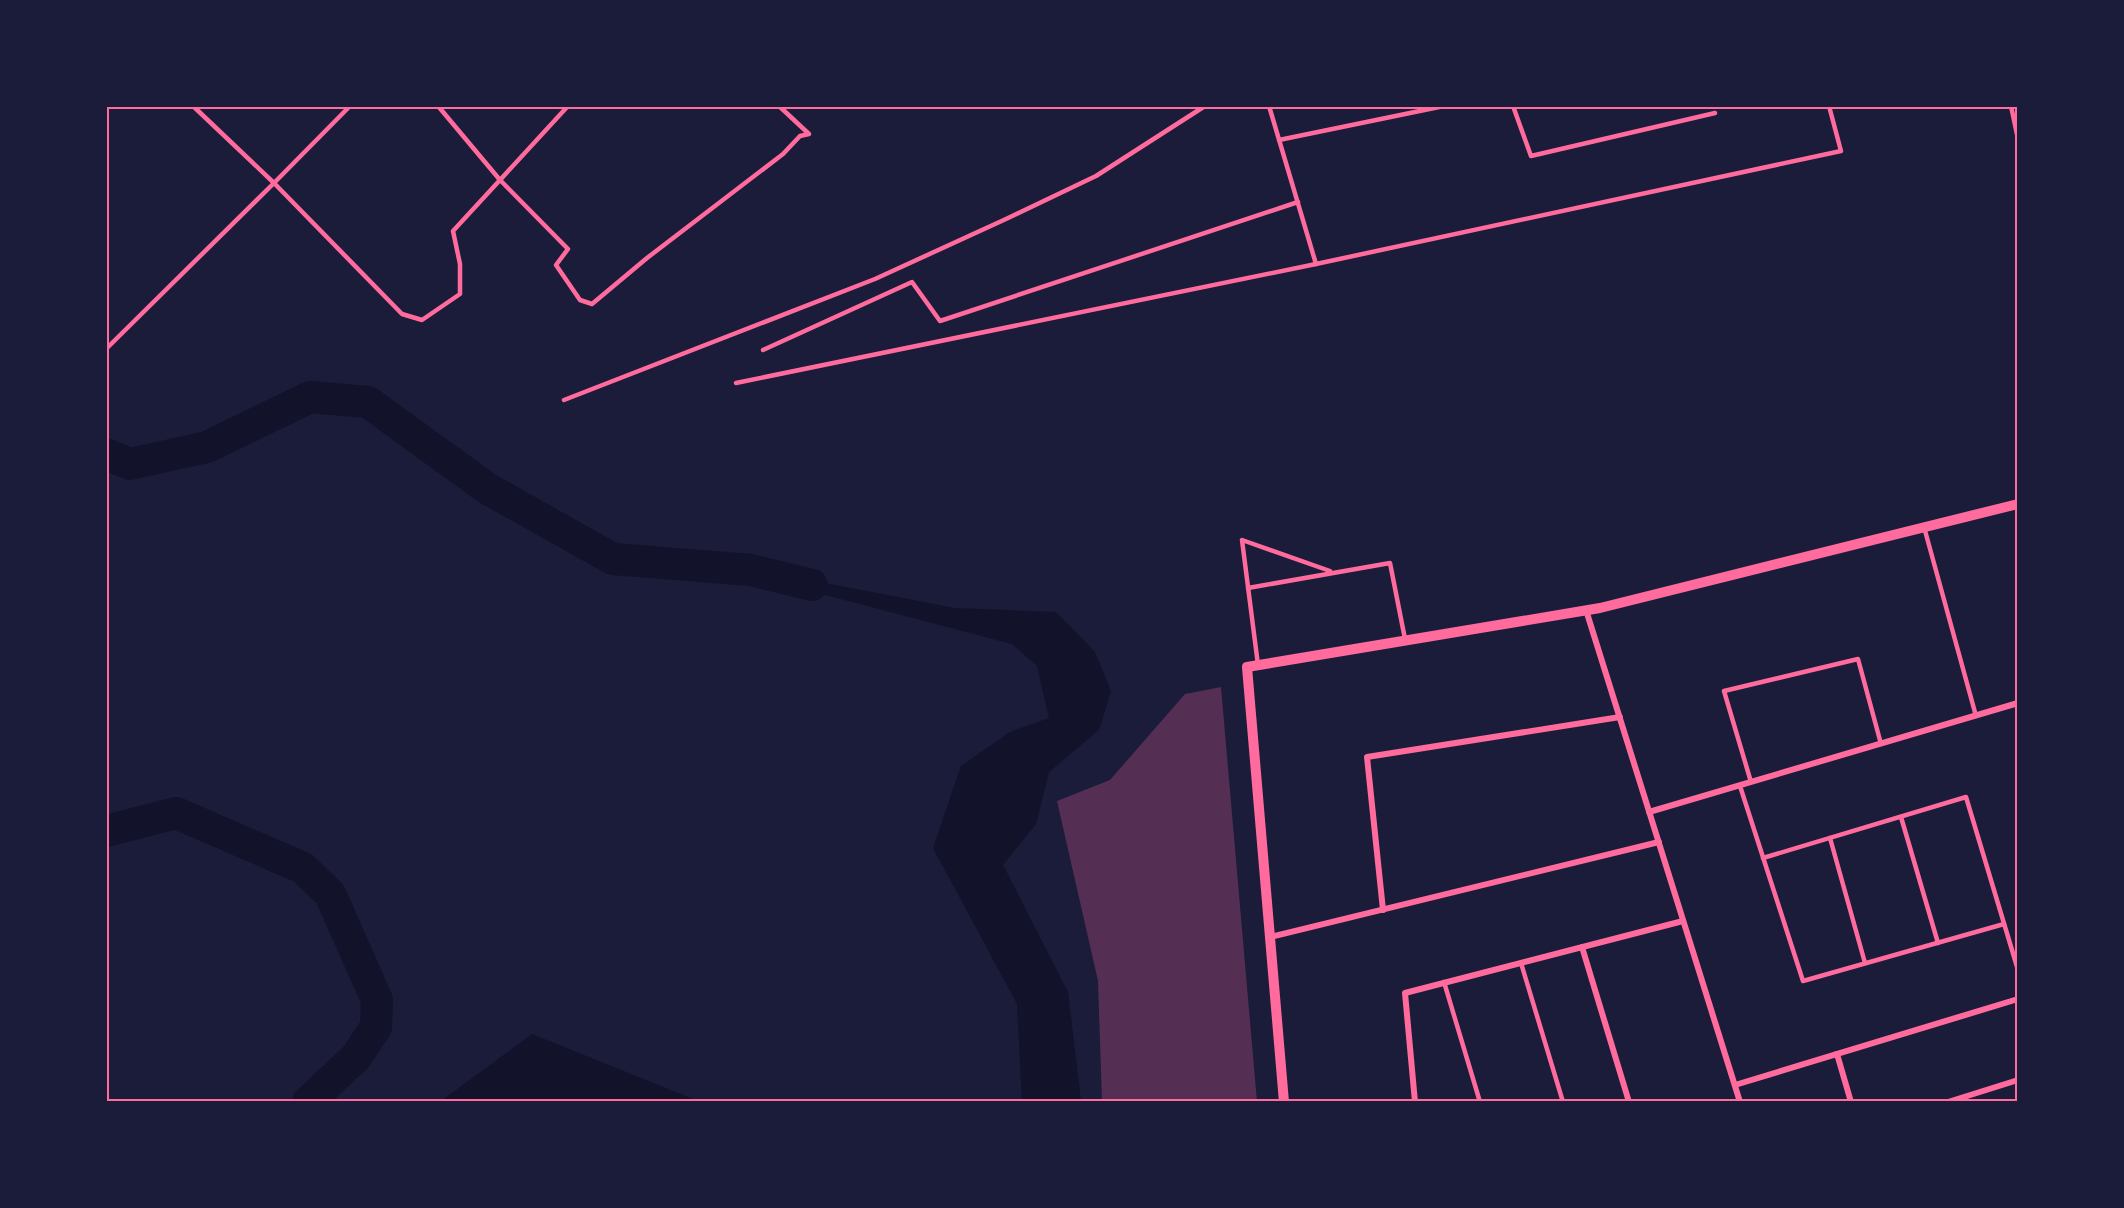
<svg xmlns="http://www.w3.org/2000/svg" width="2124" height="1208" font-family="Montserrat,sans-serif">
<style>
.water{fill:#12122b}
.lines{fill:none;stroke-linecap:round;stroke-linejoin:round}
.river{stroke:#12122b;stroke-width:32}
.building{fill:#542f53}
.service{stroke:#ff6b9d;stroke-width:4.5}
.minor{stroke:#ff6b9d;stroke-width:6}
.tertiary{stroke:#ff6b9d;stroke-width:10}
.neatline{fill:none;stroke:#ff6b9d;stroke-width:2}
</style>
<rect width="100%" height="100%" fill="#1b1b3a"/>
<g class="water">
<polygon points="772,576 799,578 955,608 1056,612 1095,652 1111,691 1099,730 1049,772 1036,824 1003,865 1068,992 1081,1101 1022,1101 1017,1004 933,848 961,766 1010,732 1049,718 1037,666 1012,644 795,587"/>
<polygon points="532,1034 698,1101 441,1101"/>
</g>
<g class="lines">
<g class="river">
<polyline points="106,454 130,464 207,447 310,397 368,402 488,489 613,559 751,570 812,585"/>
<polyline points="106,831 176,813 303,868 330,894 377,1000 376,1027 356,1057 308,1102"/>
</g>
</g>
<polygon class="building" points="1221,687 1257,1102 1102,1102 1098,981 1057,801 1110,780 1185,694"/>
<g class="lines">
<g class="service">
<polyline points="193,106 274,183 350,106"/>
<polyline points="438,106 500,180 568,106"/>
<polyline points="1269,106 1316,264"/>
<polyline points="1513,106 1531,156 1715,113"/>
<polyline points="2011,106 2018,139"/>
<polyline points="1279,140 1444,106"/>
<polyline points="106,349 274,183 402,314 422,320 460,294 460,264 453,231 500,180 568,249 556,265 580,300 592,304 647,258 783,154 800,136 809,134 779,106"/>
<polyline points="763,350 912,282 940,321 1298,202"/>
<polyline points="736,383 1316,264 1841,151 1829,106"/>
<polyline points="564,400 875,279 1006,219 1096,176 1205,106"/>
<polyline points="1924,527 1976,716"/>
<polyline points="1248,588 1390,563 1405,639"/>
<polyline points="1258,665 1242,540 1330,571"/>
<polyline points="1751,782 1724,691 1858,659 1881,744"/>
<polyline points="1740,786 1803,981 2004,924"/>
<polyline points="1901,817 1938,943"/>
<polyline points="1830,838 1865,963"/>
<polyline points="1763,858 1966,797 2018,970"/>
<polyline points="1521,963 1563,1102"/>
<polyline points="1444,982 1480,1102"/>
</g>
<g class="minor">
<polyline points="1586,610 1740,1102"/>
<polyline points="1649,812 2018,703"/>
<polyline points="1383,910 1367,757 1620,717"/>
<polyline points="1270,937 1659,842"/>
<polyline points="1582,947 1629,1102"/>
<polyline points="1837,1054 1851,1102"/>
<polyline points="1735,1085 2018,999"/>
<polyline points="1415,1102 1405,993 1683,921"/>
<polyline points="1948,1102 2018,1080"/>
</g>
<polyline class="tertiary" points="1284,1102 1247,667 1600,608 2018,504"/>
</g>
<rect width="2124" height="1208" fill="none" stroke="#1b1b3a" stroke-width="216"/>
<rect x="108" y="108" width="1908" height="992" class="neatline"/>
</svg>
